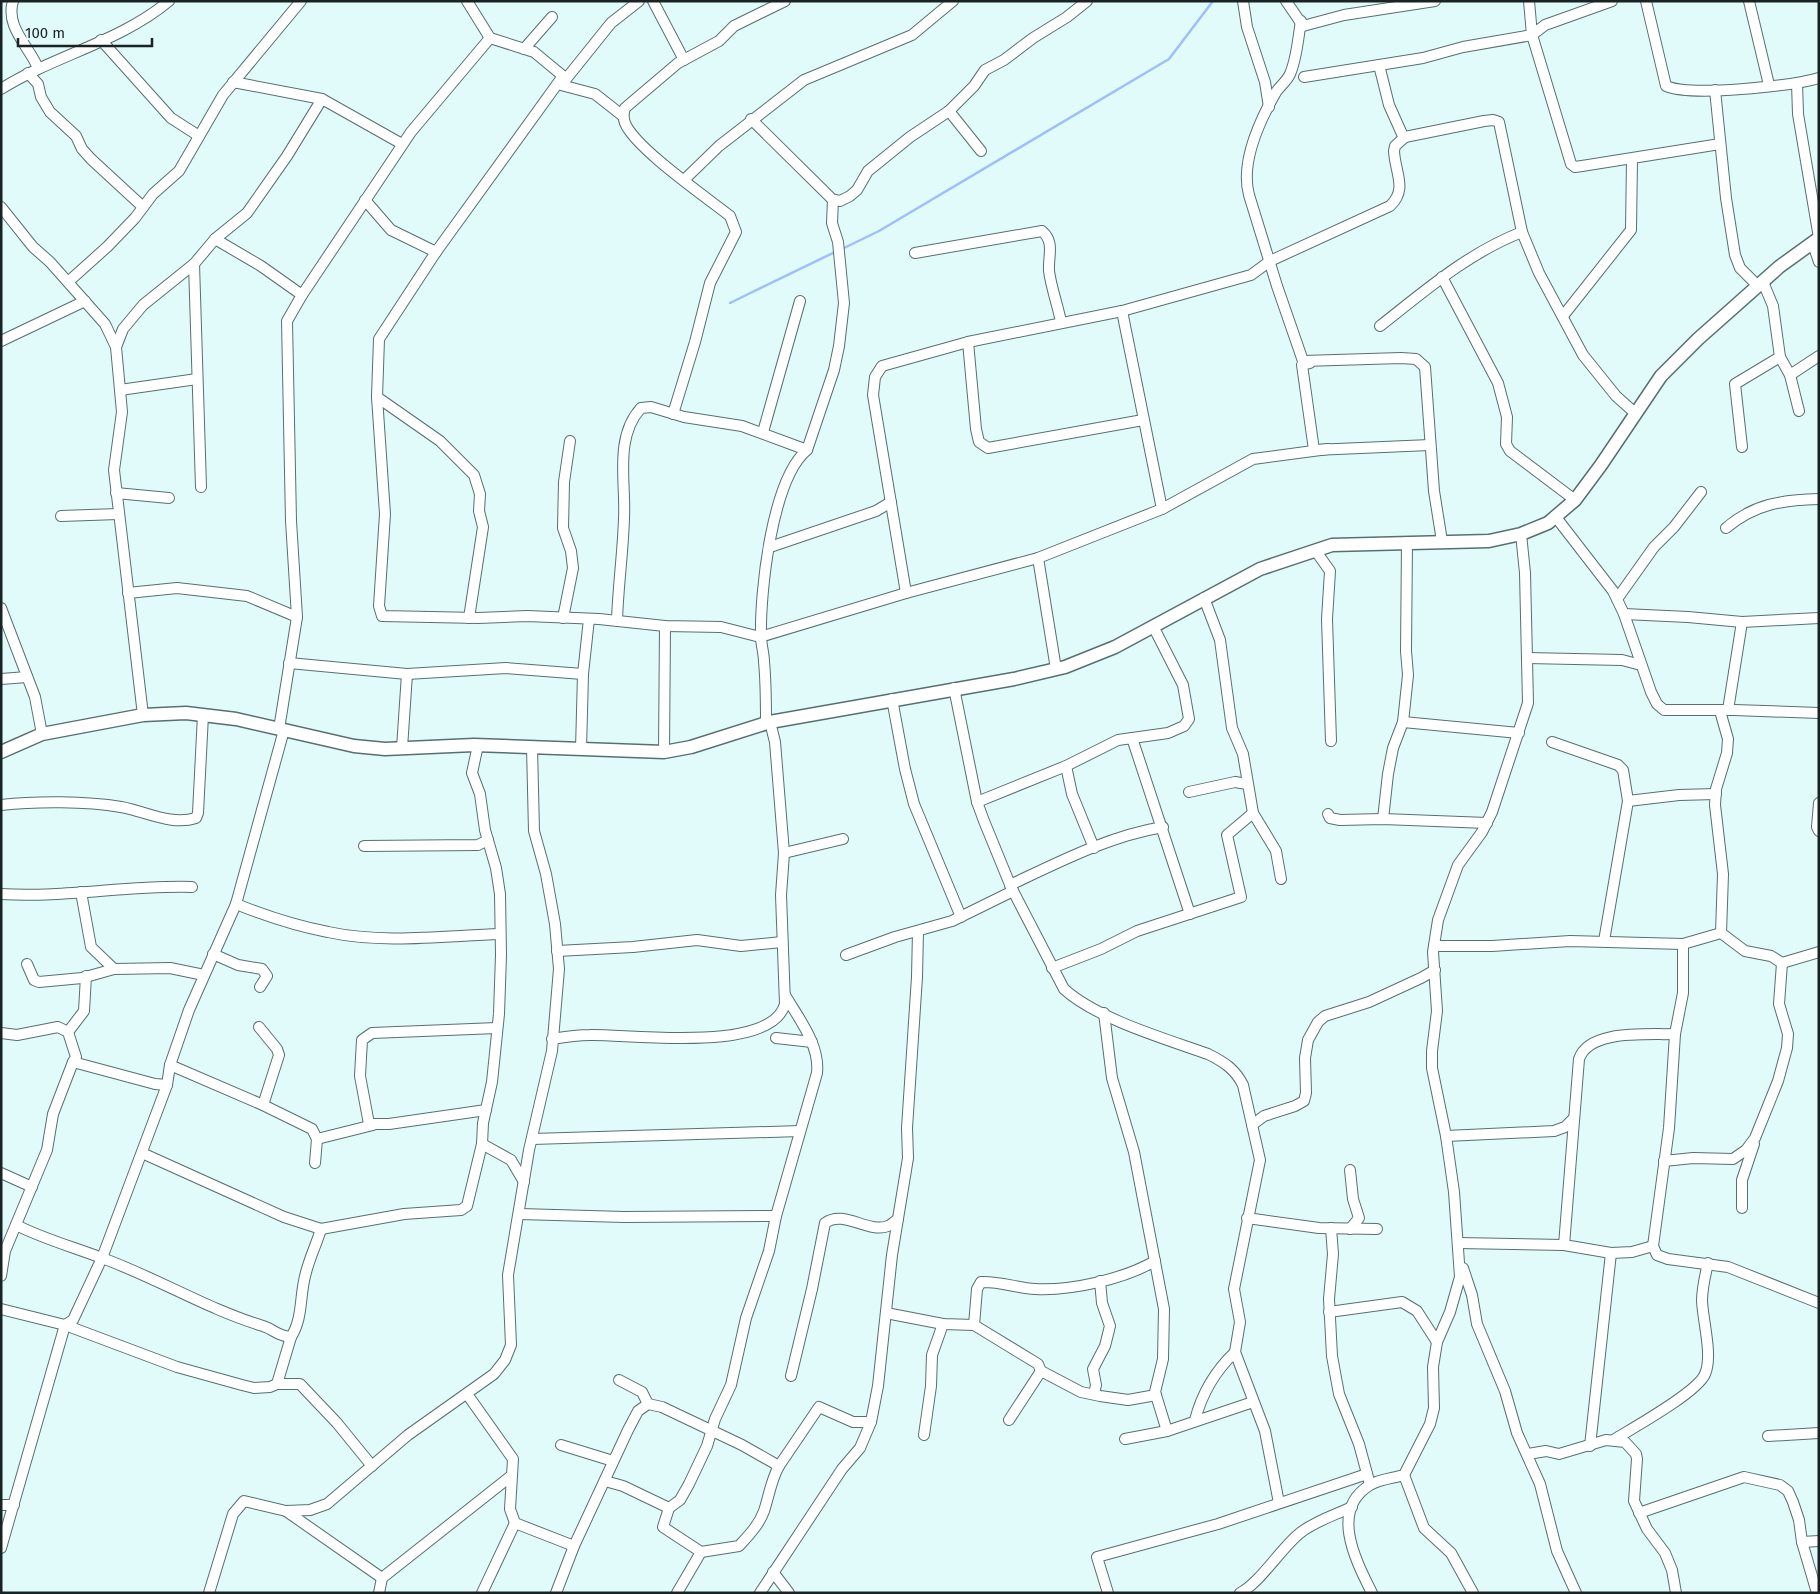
<svg xmlns="http://www.w3.org/2000/svg" width="1820" height="1594" font-family="'Fira Sans',sans-serif">
<style>
.lines{fill:none;stroke-linecap:round;stroke-linejoin:round}
.stream{stroke:#a0befb;stroke-width:2.5}
.minor-casing{stroke:#586f6f;stroke-width:12}
.tertiary-casing{stroke:#586f6f;stroke-width:15}
.minor{stroke:#fff;stroke-width:10}
.tertiary{stroke:#fff;stroke-width:12}
</style>
<rect width="100%" height="100%" fill="#e1fbfb"/>
<g class="lines">
<g class="stream">
<polyline points="842,249 879,231 1169,59 1213,1"/>
<polyline points="730,303 837,251"/>
</g>
<g class="minor-casing">
<g id="minor">
<path d="M13,1C5,27 29,46 38,68"/>
<polyline points="467,1 490,38 534,52 563,76 561,85 595,94 623,116"/>
<polyline points="653,1 684,60"/>
<polyline points="1243,1 1247,27 1265,82 1269,107"/>
<polyline points="1286,1 1303,26 1344,15 1435,1"/>
<polyline points="1529,1 1532,35 1571,164 1575,167 1582,166 1720,144"/>
<path d="M1646,1L1666,86C1691,97 1791,86 1819,78"/>
<polyline points="1749,1 1769,85"/>
<path d="M1301,21C1298,38 1297,58 1290,74C1287,81 1280,86 1276,92C1260,120 1240,162 1249,195L1277,286L1303,361L1401,358L1416,359L1425,367L1434,491L1442,541"/>
<polyline points="101,40 171,118 199,136"/>
<polyline points="524,49 552,17"/>
<polyline points="1379,65 1389,105 1402,134 1405,137 1484,121 1493,120 1499,122 1522,232 1539,273 1583,355 1616,396 1635,413"/>
<polyline points="28,73 38,84 41,97 50,112 76,136 82,149 91,159 143,207"/>
<polyline points="563,76 436,252 379,339 377,397 385,514 379,606 382,616 478,618 527,616 599,619 665,626 721,627 760,637 906,593 1038,558 1162,509 1253,459 1328,449"/>
<polyline points="1304,77 1423,58 1463,47 1532,35 1545,25 1612,1"/>
<polyline points="233,82 322,99 402,144"/>
<polyline points="1797,83 1798,114 1819,238"/>
<polyline points="562,84 611,23 639,1"/>
<path d="M1,89C55,55 120,42 169,1"/>
<polyline points="1715,90 1726,198 1735,255 1740,268 1758,286"/>
<polyline points="949,111 981,151"/>
<polyline points="751,119 832,199 840,201 850,196 857,190 868,171 910,137 949,111 974,86 985,70 1004,60 1033,38 1067,17 1087,1"/>
<polyline points="684,180 719,146 804,80 912,35 953,1"/>
<polyline points="365,200 391,230 436,252"/>
<polyline points="1,207 33,247 50,262 105,324 116,347 122,412 114,470 143,715"/>
<polyline points="215,239 261,266 302,295"/>
<polyline points="1813,244 1819,262"/>
<path d="M915,253L1042,231C1055,242 1048,256 1049,271C1051,287 1058,306 1061,322"/>
<polyline points="194,264 201,487"/>
<polyline points="1442,277 1498,383 1507,417 1506,444 1510,451 1575,500"/>
<polyline points="68,282 107,247 135,218 153,194 179,171 223,95 301,1"/>
<polyline points="1763,282 1773,306 1780,357 1790,375 1799,411"/>
<polyline points="1122,311 1162,509"/>
<polyline points="1563,316 1631,230 1632,159"/>
<path d="M1380,326C1426,290 1468,253 1522,232"/>
<polyline points="1,341 85,301"/>
<polyline points="968,342 976,429 979,442 988,448 1143,420"/>
<polyline points="116,347 123,329 143,305 194,264 215,239 247,213 287,156 322,99"/>
<polyline points="1310,363 1302,365 1314,450 1430,445"/>
<polyline points="1790,375 1819,356"/>
<polyline points="120,390 197,379"/>
<polyline points="377,397 440,441 474,475 480,494 479,511 483,527 469,618"/>
<path d="M673,414L695,342L710,283L736,232L730,216C706,197 635,148 625,123C623,118 623,114 625,108L678,63L719,41L734,26L785,1"/>
<polyline points="763,432 800,301"/>
<polyline points="1742,447 1735,384 1780,357"/>
<polyline points="116,493 169,498"/>
<polyline points="61,516 118,514"/>
<polyline points="1555,516 1613,591 1624,614 1651,692 1657,704 1664,710 1734,710 1819,713"/>
<path d="M1726,528C1754,504 1782,500 1819,499"/>
<polyline points="770,547 876,511 891,502"/>
<polyline points="1315,550 1330,571 1327,619 1331,741"/>
<polyline points="1038,558 1056,669"/>
<polyline points="128,593 177,588 247,596 297,617"/>
<path d="M906,593L873,395L875,377L882,366L968,342L1122,311L1251,275L1270,261L1390,206C1408,189 1395,173 1394,151L1395,146L1405,137"/>
<polyline points="1204,598 1220,640 1232,728 1243,754 1253,813 1276,851 1281,879"/>
<polyline points="1617,599 1654,547 1674,527 1701,492"/>
<polyline points="1,608 35,697 42,734"/>
<polyline points="1624,614 1688,617 1742,622 1819,618"/>
<polyline points="563,618 573,568 571,551 563,528 564,482 570,441"/>
<path d="M617,621C618,586 623,553 624,518C626,483 614,437 641,408L651,407L684,417L742,426L807,450"/>
<polyline points="1527,658 1622,660 1641,665"/>
<polyline points="289,663 407,674 506,668 583,674"/>
<polyline points="1,679 27,677"/>
<path d="M954,688L977,802L984,821L1011,887L1064,989C1097,1019 1166,1039 1208,1054C1224,1062 1235,1069 1243,1085L1260,1160L1234,1289L1240,1322L1235,1352L1265,1431L1279,1503"/>
<polyline points="892,699 905,769 914,804 961,917"/>
<polyline points="1728,710 1742,622"/>
<polyline points="1720,711 1728,739 1727,753 1716,789 1715,805 1723,874 1721,933"/>
<polyline points="1403,722 1519,733"/>
<path d="M766,723C766,703 766,682 764,662C764,653 761,645 761,636C760,591 772,479 807,450L834,370L839,346L844,303L838,242L832,223L833,200"/>
<polyline points="279,729 297,617 291,521 287,321 302,295 411,132 490,38"/>
<polyline points="1132,738 1190,914"/>
<polyline points="1552,742 1618,765 1623,770 1628,801 1604,941"/>
<polyline points="402,748 407,674"/>
<polyline points="581,749 583,674 589,619"/>
<polyline points="664,752 665,626"/>
<polyline points="1066,766 1072,794 1094,848"/>
<polyline points="1189,792 1235,782 1247,784"/>
<polyline points="1628,801 1679,795 1716,794"/>
<polyline points="977,802 1066,766 1118,740 1168,733 1184,726 1189,719 1183,685 1153,626"/>
<polyline points="1819,803 1817,827 1819,831"/>
<path d="M1,805C36,801 86,801 121,807C145,811 171,826 196,818L198,813L203,715"/>
<polyline points="1328,814 1330,818 1340,820 1383,819 1487,823"/>
<polyline points="1383,819 1388,774 1393,748 1403,722 1408,675 1406,651 1407,542"/>
<polyline points="364,846 478,845 488,840"/>
<polyline points="784,853 843,839"/>
<path d="M1010,885C1059,862 1109,836 1163,827"/>
<polyline points="81,892 91,947 114,969"/>
<path d="M1,894C65,898 128,885 192,887"/>
<path d="M236,904C266,916 296,926 328,932C383,944 443,936 500,934"/>
<polyline points="1683,944 1683,993 1675,1034 1669,1128 1653,1246 1657,1255 1668,1259 1728,1267 1819,1303"/>
<polyline points="1434,946 1492,946 1570,941 1683,944 1721,933 1745,951 1771,956 1782,963"/>
<polyline points="557,951 633,947 697,940 741,946 782,942"/>
<polyline points="213,954 238,965 262,969 267,976 260,987"/>
<polyline points="846,955 895,937 952,921 1013,891"/>
<polyline points="1782,963 1819,952"/>
<polyline points="27,964 34,980 39,982 82,978 114,969 170,968 204,975"/>
<polyline points="1052,968 1101,949 1137,931 1241,897 1227,835 1253,813"/>
<polyline points="86,976 84,1011 68,1032 76,1057 73,1062 155,1084 167,1085"/>
<polyline points="1104,1013 1112,1078 1134,1152 1164,1309 1163,1359 1155,1392 1167,1431"/>
<polyline points="259,1027 277,1049 279,1055 263,1105"/>
<polyline points="1,1033 17,1035 58,1027 68,1032"/>
<polyline points="776,1038 812,1042"/>
<path d="M552,1039C564,1037 577,1035 590,1035C631,1034 771,1054 785,1004L781,895L784,853L775,742L770,722"/>
<polyline points="170,1065 263,1105 312,1129 317,1139 315,1163"/>
<polyline points="486,1110 389,1124 369,1124 360,1076 362,1040 372,1033 497,1028"/>
<polyline points="1252,1125 1264,1116 1295,1106 1304,1101 1306,1093 1305,1058 1308,1040 1318,1022 1325,1016 1369,1002 1421,978 1435,970"/>
<polyline points="1446,1136 1554,1131 1565,1127 1573,1119"/>
<polyline points="317,1139 373,1125"/>
<polyline points="532,1139 800,1131"/>
<polyline points="482,1144 511,1160 524,1182"/>
<polyline points="142,1153 284,1217 321,1229 404,1214 461,1210 467,1206 482,1144 483,1123 492,1082 499,1014 501,955 500,894 496,868 485,830 480,794 472,773 478,745"/>
<polyline points="1664,1161 1693,1158 1733,1159 1746,1150 1755,1138 1778,1081 1787,1048 1788,1034 1779,1004 1782,963"/>
<polyline points="1,1173 32,1187"/>
<polyline points="1742,1208 1742,1180 1754,1144"/>
<polyline points="520,1214 624,1217 776,1216"/>
<polyline points="1247,1218 1319,1228 1377,1229"/>
<path d="M16,1225C44,1239 73,1247 102,1258C157,1278 207,1309 263,1326C275,1330 277,1336 291,1337C302,1320 300,1300 304,1281C307,1263 316,1246 321,1229"/>
<polyline points="1331,1228 1333,1254 1329,1299 1332,1356 1339,1394 1359,1444 1369,1481"/>
<polyline points="1350,1229 1359,1218 1353,1199 1350,1170"/>
<polyline points="1458,1243 1564,1245 1611,1253 1632,1252 1653,1246"/>
<path d="M1564,1245L1579,1059C1589,1029 1647,1035 1675,1034"/>
<polyline points="1463,1268 1472,1295 1477,1324 1505,1391 1517,1433 1540,1484 1557,1551 1576,1593"/>
<polyline points="1,1276 5,1251 47,1150 53,1114 73,1062"/>
<polyline points="1,1309 65,1325 177,1367 242,1385 254,1388 270,1387 277,1384 300,1384 337,1423 372,1466"/>
<polyline points="1329,1312 1402,1302 1417,1311 1437,1342"/>
<polyline points="886,1313 943,1324 974,1325 1038,1364 1041,1371 1081,1392 1100,1396 1128,1400 1156,1395"/>
<path d="M974,1325L977,1289L981,1282C999,1281 1017,1288 1035,1289C1071,1291 1124,1279 1155,1261"/>
<path d="M791,1376L812,1289L825,1223C844,1209 868,1234 888,1226C891,1225 895,1221 898,1219"/>
<polyline points="619,1380 642,1392 648,1404"/>
<polyline points="277,1384 291,1337"/>
<polyline points="467,1394 513,1459 510,1509 515,1523 574,1546"/>
<polyline points="1094,1394 1096,1385 1093,1369 1105,1346 1110,1326 1102,1303 1100,1281"/>
<polyline points="1009,1420 1041,1371"/>
<path d="M1195,1420C1202,1393 1215,1371 1235,1352"/>
<polyline points="924,1435 931,1386 932,1355 943,1324"/>
<polyline points="1768,1436 1819,1433"/>
<polyline points="1125,1439 1167,1431 1253,1402"/>
<path d="M1615,1439C1633,1428 1698,1392 1705,1374C1713,1356 1703,1322 1702,1301C1702,1288 1705,1276 1708,1263"/>
<polyline points="561,1445 613,1461"/>
<polyline points="1590,1446 1611,1253"/>
<polyline points="1528,1454 1546,1451 1559,1454 1606,1440 1625,1442 1636,1454 1637,1459 1634,1501 1647,1529 1665,1553 1672,1570 1676,1593"/>
<polyline points="1404,1475 1424,1528 1451,1553 1473,1593"/>
<path d="M605,1481L623,1486L669,1508L680,1500L689,1484L707,1446L715,1419L731,1385L746,1318L769,1251L776,1216L817,1073C820,1045 799,1019 785,995"/>
<polyline points="1,1505 14,1505"/>
<path d="M669,1508L663,1527L701,1552L739,1546C749,1535 759,1525 764,1511C769,1496 771,1480 779,1466"/>
<polyline points="1639,1513 1744,1477 1780,1485 1788,1491 1793,1502 1799,1520 1802,1542 1817,1593"/>
<polyline points="1802,1542 1819,1541"/>
<polyline points="1,1548 65,1325 73,1320 102,1258 167,1085 170,1065 189,1010 236,904 284,730"/>
<polyline points="773,1572 789,1593"/>
<polyline points="382,1578 286,1511 310,1510 327,1504 408,1435 494,1374 505,1360 511,1345 508,1275 529,1150 552,1051 559,969 555,924 546,874 534,831 532,747"/>
<polyline points="209,1593 233,1514 244,1501 286,1511"/>
<polyline points="379,1593 382,1578 511,1476"/>
<polyline points="482,1593 515,1523"/>
<polyline points="556,1593 574,1546 628,1430 638,1411 648,1404 662,1407 742,1445 779,1466 819,1407 853,1422 871,1422"/>
<polyline points="677,1593 701,1552"/>
<polyline points="760,1593 842,1469 860,1448 871,1422 878,1386 892,1255 908,1158 907,1128 917,977 918,931"/>
<polyline points="1108,1593 1097,1557 1218,1524 1367,1474"/>
<path d="M1240,1593C1260,1583 1281,1548 1300,1533C1315,1521 1335,1515 1352,1507"/>
<path d="M1372,1593C1356,1561 1329,1510 1370,1485C1379,1479 1394,1478 1404,1475L1430,1424L1434,1408L1433,1367L1437,1342L1450,1312L1460,1277L1454,1192L1446,1136L1432,1068V1051L1437,1011L1433,952L1438,920L1458,865L1482,832L1492,812L1528,703L1525,573L1521,534"/>
</g>
</g>
<g class="tertiary-casing">
<polyline id="tertiary" points="1,752 42,734 143,715 186,713 236,719 354,746 385,749 474,745 664,752 691,747 770,722 1014,679 1065,667 1115,647 1260,569 1332,545 1489,541 1521,534 1548,523 1575,500 1601,465 1661,376 1698,339 1779,267 1819,238"/>
</g>
<use href="#minor" class="minor"/>
<use href="#tertiary" class="tertiary"/>
</g>
<rect width="1820" height="1594" fill="none" stroke="#192323" stroke-width="5"/>
<path d="M18 38v8h134v-8" fill="none" stroke="#192323" stroke-width="2.5"/>
<text x="25" y="38" font-size="15" fill="#192323" stroke="#e1fbfb" stroke-width="4" paint-order="stroke">100 m</text>
</svg>
